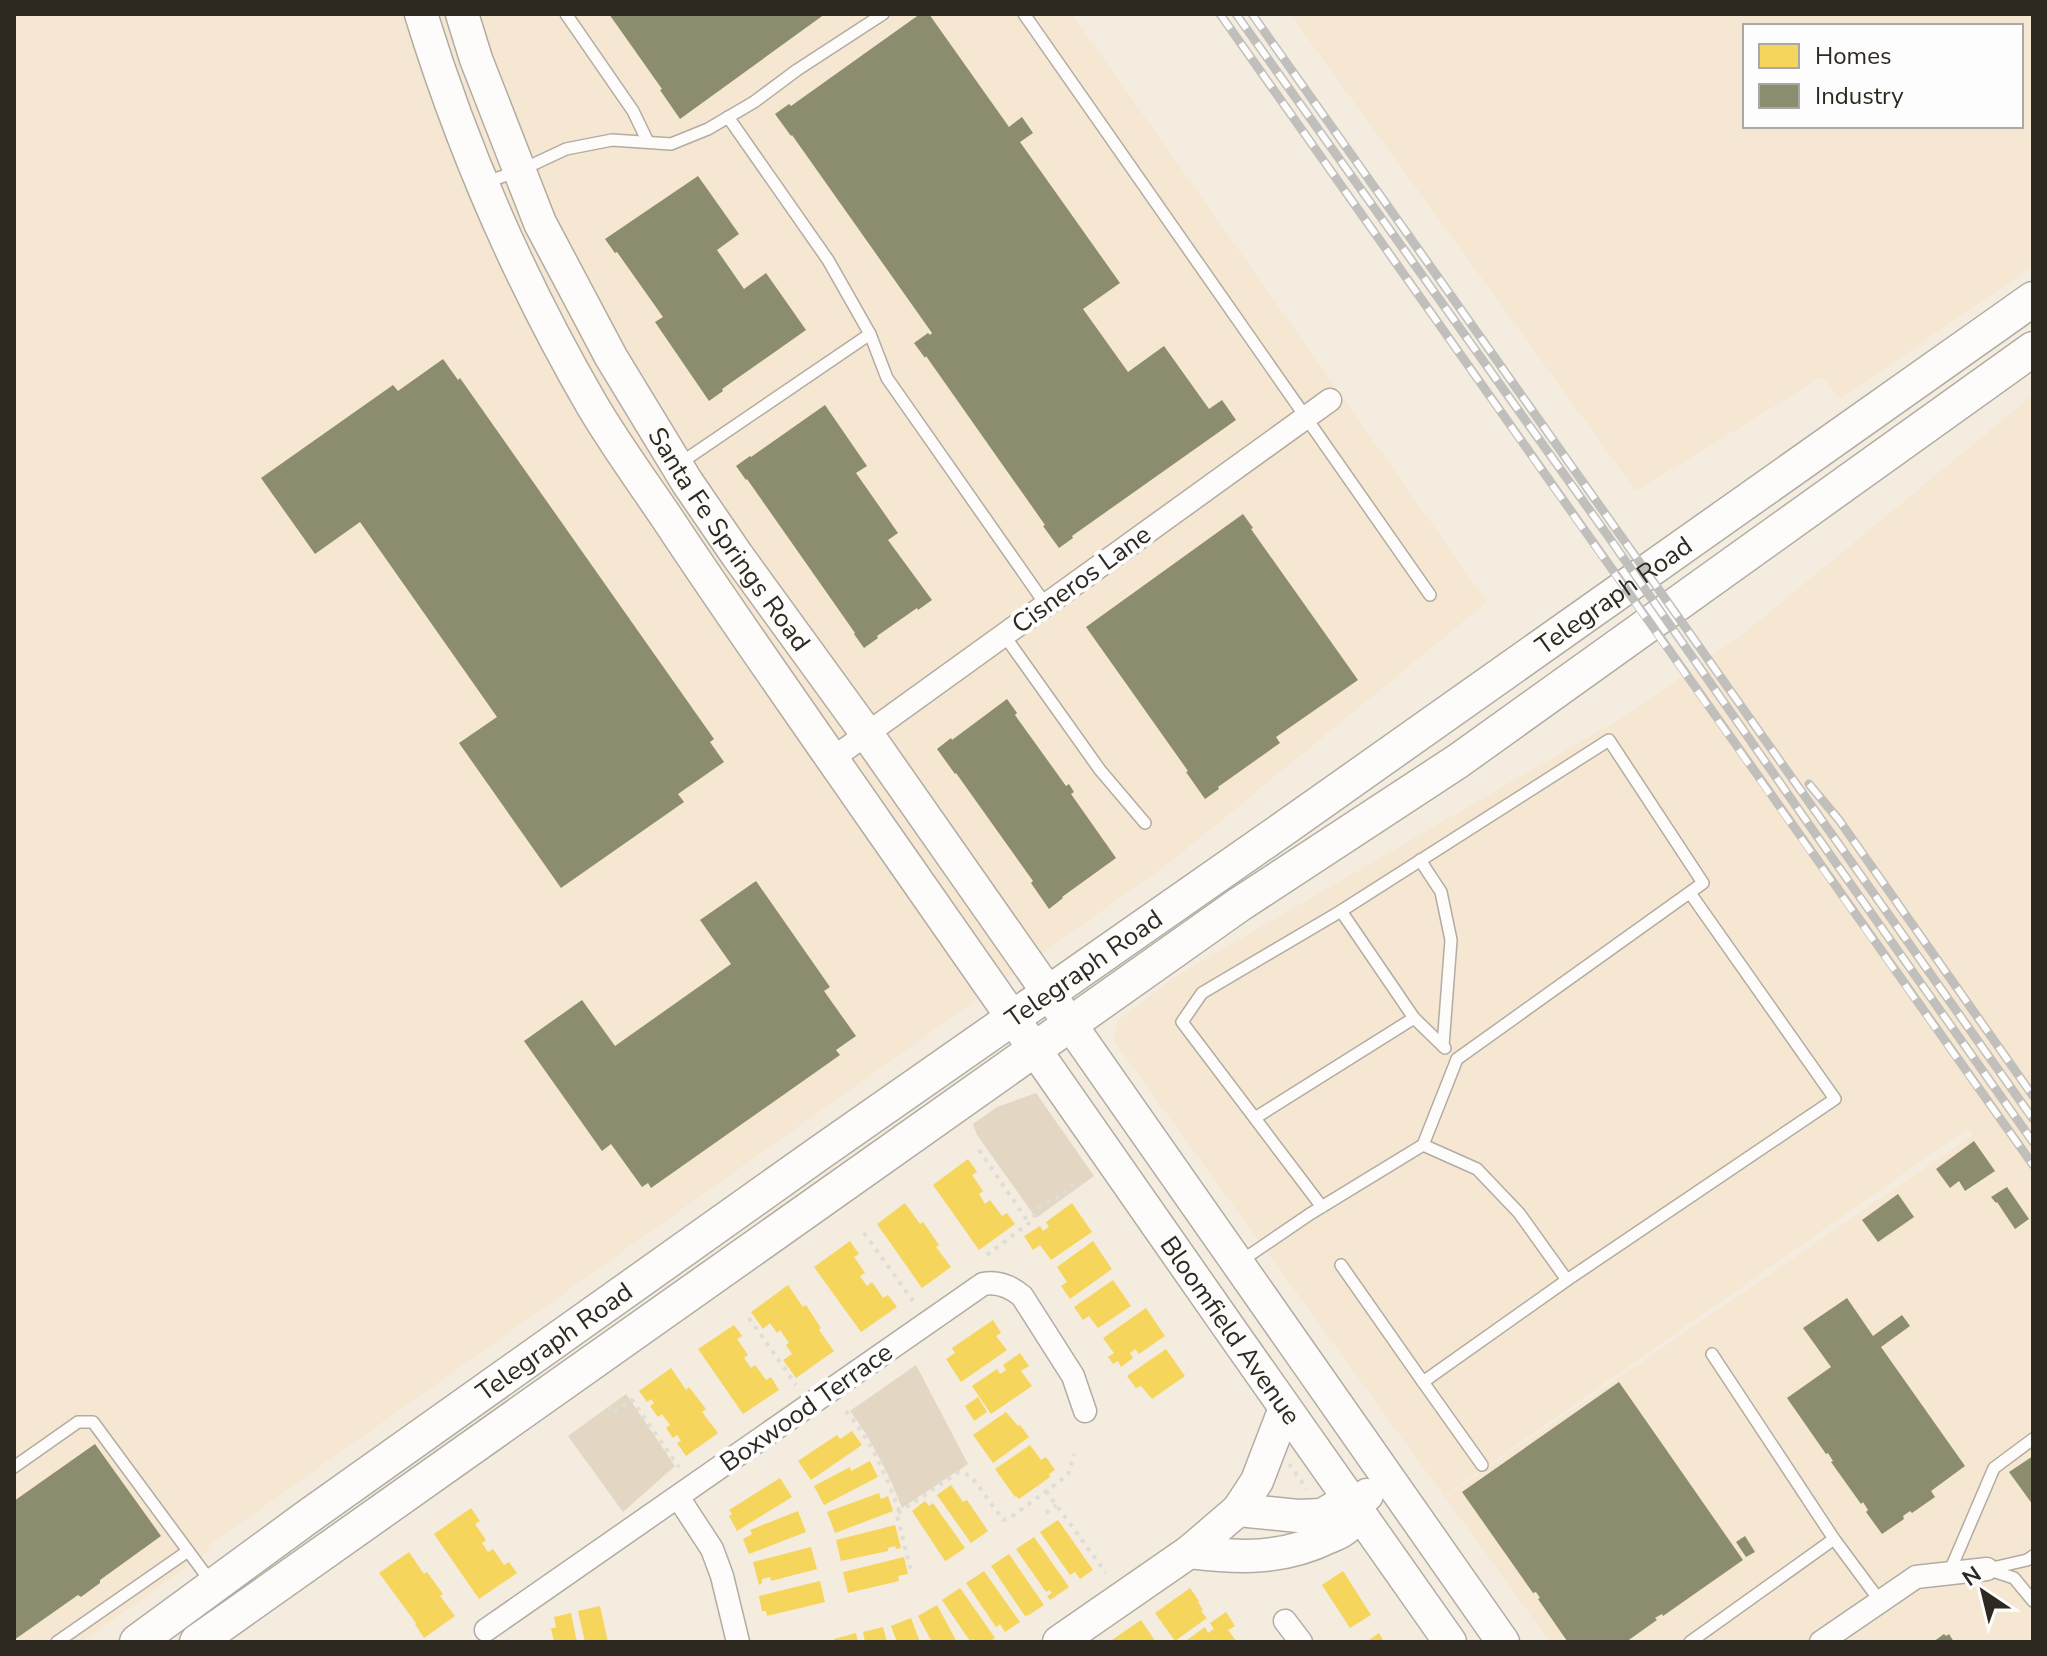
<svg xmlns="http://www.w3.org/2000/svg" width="2047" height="1656" font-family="'Nunito Sans',sans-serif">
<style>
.built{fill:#f5e7d1;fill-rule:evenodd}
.green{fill:#e3d7c4}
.homes{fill:#f6d55c}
.industry{fill:#8c8c6e}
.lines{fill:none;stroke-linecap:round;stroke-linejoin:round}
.lane-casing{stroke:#b2aca2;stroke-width:14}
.street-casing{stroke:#b2aca2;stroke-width:25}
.secondary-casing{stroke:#b2aca2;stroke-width:35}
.primary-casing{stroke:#b2aca2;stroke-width:37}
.path{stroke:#dfddd8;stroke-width:4;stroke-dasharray:4 6;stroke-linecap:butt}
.lane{stroke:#fdfcfa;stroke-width:11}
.street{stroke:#fdfcfa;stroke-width:22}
.secondary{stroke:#fdfcfa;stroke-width:32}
.primary{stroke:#fdfcfa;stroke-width:34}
.rail-casing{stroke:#c1bfbb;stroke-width:9}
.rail{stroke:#fdfdfd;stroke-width:6;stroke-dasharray:18;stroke-linecap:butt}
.labels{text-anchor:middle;stroke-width:8;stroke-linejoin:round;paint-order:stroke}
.street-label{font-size:26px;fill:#2e2920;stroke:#fdfdfd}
</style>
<rect width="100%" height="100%" fill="#f4ecdf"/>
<g class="built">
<polygon points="14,14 1072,14 1487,602 1173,860 207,1547 209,1551 82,1642 14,1642"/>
<path d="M1290,14H2033V266L1840,399L1822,377L1636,491ZM1745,26H2021V126H1745Z"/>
<polygon points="2033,395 2033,1642 1550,1642 1445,1497 1973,1135 1968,1128 1444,1496 1114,1041 1117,1021 1178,975 1630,713 1748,630"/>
</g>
<g class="green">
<polygon points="1036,1093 1094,1176 1036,1218 977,1135 973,1124 997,1107"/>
<path d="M916,1365L968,1464L902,1508C889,1474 872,1440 850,1411Z"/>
<polygon points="626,1394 675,1466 623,1512 568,1436"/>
</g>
<g class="homes">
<polygon points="968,1159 977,1172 972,1175 983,1191 979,1194 985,1204 990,1200 1002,1216 1007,1213 1015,1224 979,1250 933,1185"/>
<polygon points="905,1203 920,1224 923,1222 939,1245 936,1247 951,1267 922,1288 877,1224"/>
<polygon points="1072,1203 1092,1232 1051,1260 1040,1245 1033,1250 1024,1236 1040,1226 1043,1231 1049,1227 1046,1222"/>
<polygon points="850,1241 859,1254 854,1257 865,1273 860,1276 867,1286 872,1282 883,1298 888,1295 897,1307 861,1332 814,1267"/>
<polygon points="1093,1241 1112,1269 1070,1299 1061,1286 1067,1282 1057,1267"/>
<polygon points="1113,1280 1131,1306 1098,1328 1089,1316 1083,1320 1074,1307"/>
<polygon points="788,1285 803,1307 806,1305 821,1328 819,1330 834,1351 796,1378 783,1360 792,1354 786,1345 789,1343 780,1330 777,1333 770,1323 763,1329 751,1312"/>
<polygon points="1146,1308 1165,1336 1139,1354 1135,1349 1130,1353 1133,1358 1121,1367 1118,1361 1113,1364 1108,1357 1114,1353 1103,1338"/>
<polygon points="993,1320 1001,1333 996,1336 1007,1350 961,1382 946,1359 955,1353 952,1348"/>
<polygon points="734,1325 742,1336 737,1339 748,1355 744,1358 751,1368 755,1365 766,1380 771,1377 779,1390 743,1414 698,1349"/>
<polygon points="1166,1349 1185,1376 1152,1399 1141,1386 1136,1388 1127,1376"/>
<polygon points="1020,1353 1029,1366 1021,1371 1032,1386 991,1414 972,1386 997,1369 1000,1374 1006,1370 1003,1365"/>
<polygon points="671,1368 686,1390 689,1387 706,1409 702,1412 718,1433 686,1456 677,1443 681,1441 677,1435 673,1438 666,1428 670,1425 662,1414 658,1417 650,1406 654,1403 651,1399 647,1402 639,1391"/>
<polygon points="978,1397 987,1412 974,1421 965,1406"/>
<polygon points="1006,1412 1018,1426 1020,1425 1029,1437 993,1463 973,1435"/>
<polygon points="852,1431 862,1445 811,1480 798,1461 837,1435 840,1439"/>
<polygon points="1030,1445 1041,1460 1046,1457 1055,1470 1049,1474 1050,1477 1019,1499 1016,1496 1015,1497 995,1469"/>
<polygon points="870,1461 878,1477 824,1505 814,1486 850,1467 851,1471"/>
<polygon points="780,1478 792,1497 737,1531 729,1516 732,1514 729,1510"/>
<polygon points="951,1485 963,1502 967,1500 988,1531 971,1543 937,1495"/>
<polygon points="879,1493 881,1499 888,1496 893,1511 835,1533 827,1512"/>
<polygon points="925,1501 929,1506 933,1503 965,1548 947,1560 945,1561 912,1511"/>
<polygon points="471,1508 480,1521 475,1524 486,1540 482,1543 488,1552 493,1549 504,1565 509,1562 517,1573 479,1599 434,1534"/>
<polygon points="798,1511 806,1532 749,1554 743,1539 752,1534 750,1530"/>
<polygon points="1058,1520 1093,1570 1080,1579 1075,1572 1070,1575 1040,1532"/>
<polygon points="895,1525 901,1548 896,1549 895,1546 888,1548 888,1551 841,1561 836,1540"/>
<polygon points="1034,1537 1069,1587 1050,1600 1047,1596 1052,1593 1049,1590 1046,1592 1016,1549"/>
<polygon points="811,1547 817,1569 771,1581 770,1577 762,1579 762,1583 759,1585 753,1562"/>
<polygon points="409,1552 424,1574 427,1572 443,1594 440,1596 455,1616 424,1638 415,1624 416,1623 379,1573"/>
<polygon points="1009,1554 1044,1605 1029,1615 1025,1616 991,1566"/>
<polygon points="904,1557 908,1574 898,1576 899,1581 848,1593 843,1572"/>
<polygon points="984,1571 1020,1622 1005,1632 1000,1624 996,1627 966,1583"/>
<polygon points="1343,1571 1371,1615 1350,1628 1322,1585"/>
<polygon points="820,1581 825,1602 767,1616 766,1611 762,1611 759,1596"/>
<polygon points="960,1588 995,1638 989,1642 975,1642 973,1639 970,1641 942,1600"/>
<polygon points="1190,1588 1199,1601 1198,1602 1203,1610 1201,1611 1207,1618 1175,1641 1155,1613"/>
<polygon points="937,1605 957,1642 932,1642 918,1616"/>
<polygon points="600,1606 608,1642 585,1642 578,1611"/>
<polygon points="1226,1612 1235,1626 1228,1630 1237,1642 1184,1642 1205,1627 1208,1633 1214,1629 1210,1623"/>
<polygon points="571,1613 577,1642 554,1642 551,1628 556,1628 554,1617"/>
<polygon points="911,1618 920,1642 897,1642 891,1626"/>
<polygon points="1141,1620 1156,1642 1109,1642"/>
<polygon points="883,1627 887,1642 865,1642 863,1632"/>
<polygon points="856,1633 858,1642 835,1642 834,1639"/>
<polygon points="1379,1633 1384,1642 1366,1642"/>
</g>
<g class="industry">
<polygon points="609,14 825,14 680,119 660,90 662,89"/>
<polygon points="920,14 929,14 1009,127 1022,117 1033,133 1020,142 1120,283 1083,309 1128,372 1164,346 1209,409 1222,400 1236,420 1072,536 1073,538 1059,548 1043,526 1045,525 926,356 925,358 914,343 928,333 930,335 932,333 792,135 791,136 775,114 789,104 791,106"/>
<polygon points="698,176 739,234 717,250 744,289 766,273 806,330 722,389 723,391 709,401 655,322 663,317 617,252 615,253 605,239"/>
<polygon points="443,359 458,380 460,378 714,739 710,742 724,762 678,794 684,802 561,888 459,743 497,717 360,522 315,554 261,478 393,385 398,391"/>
<polygon points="825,405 867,466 856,473 898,533 888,540 932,600 918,610 917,608 877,636 878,638 864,648 854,634 855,633 747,479 746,480 736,466 750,456 751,457"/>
<polygon points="1243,514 1253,528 1251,529 1358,680 1276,737 1280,743 1218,787 1219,789 1205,799 1186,772 1188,771 1086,627"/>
<polygon points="1007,699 1017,713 1015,715 1066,786 1069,784 1074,792 1071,794 1116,858 1062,897 1063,898 1049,909 1031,883 1033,881 956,773 955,774 937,749 951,738 952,740"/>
<polygon points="756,881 830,987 824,991 856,1036 836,1050 840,1055 651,1188 648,1183 642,1187 611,1144 602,1151 524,1041 582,1000 615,1046 731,964 700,920"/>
<polygon points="1974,1141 1995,1171 1965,1191 1959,1181 1950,1188 1936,1169"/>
<polygon points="2007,1187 2029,1219 2015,1229 1997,1202 1996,1203 1991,1197"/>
<polygon points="1898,1194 1914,1217 1878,1242 1862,1220"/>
<polygon points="1847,1298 1873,1336 1902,1315 1910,1326 1881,1347 1965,1466 1931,1491 1935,1497 1912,1513 1910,1511 1903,1516 1904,1519 1882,1534 1866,1512 1868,1510 1863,1502 1861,1504 1831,1462 1833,1461 1828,1453 1826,1454 1787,1398 1831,1367 1803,1328"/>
<polygon points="1619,1382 1743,1560 1663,1616 1662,1614 1655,1618 1657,1620 1626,1642 1571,1642 1569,1640 1567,1641 1538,1599 1540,1598 1536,1592 1533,1593 1462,1492"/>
<polygon points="95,1444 161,1536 100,1580 100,1583 81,1597 78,1595 14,1640 14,1501"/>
<polygon points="2033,1456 2033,1505 2009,1472"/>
<polygon points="1745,1536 1755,1552 1746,1557 1736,1542"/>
<polygon points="1944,1634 1946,1636 1949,1634 1954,1642 1933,1642"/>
</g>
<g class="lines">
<g class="lane-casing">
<g id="lane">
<polyline points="566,14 633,111 648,142"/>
<polyline points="1024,14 1430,595"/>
<polyline points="728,117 828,260 870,334 887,378 1046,605"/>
<polyline points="486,182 519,171 566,149 612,140 671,144 708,129 754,102 797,70 883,14"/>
<polyline points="679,464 870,334"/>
<polyline points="1004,635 1100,770 1145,823"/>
<polyline points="1420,860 1441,892 1451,940 1443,1046"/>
<polyline points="1414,1018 1445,1048"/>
<polyline points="1255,1118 1414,1018 1341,911"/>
<polyline points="1423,1145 1477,1169 1519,1213 1567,1280 1835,1099 1690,893"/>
<polyline points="1241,1261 1310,1214 1423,1145 1457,1059 1703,883 1609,740 1341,911 1202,993 1182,1022 1322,1207"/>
<polyline points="1341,1265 1423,1382 1567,1280"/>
<polyline points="1712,1354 1834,1539"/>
<polyline points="1423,1382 1482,1465"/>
<polyline points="14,1467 78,1422 93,1422 211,1582"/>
<polyline points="1987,1569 2014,1578 2033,1601"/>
<polyline points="1988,1569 2027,1560 2033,1556"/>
<polyline points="1949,1573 1994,1468 2033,1439"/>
<polyline points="57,1642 188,1551"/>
<polyline points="1690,1642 1834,1539 1880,1601"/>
</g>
</g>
<g class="street-casing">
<g id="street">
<polyline points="832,759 1330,400"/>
<polyline points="678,1497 712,1549 722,1576 738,1642"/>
<polyline points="1285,1621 1301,1642"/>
<path d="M486,1630L983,1284C998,1281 1010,1286 1022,1296L1073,1376L1085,1411"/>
<polyline points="1821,1642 1916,1577 1987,1569"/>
</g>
</g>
<g class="secondary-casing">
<g id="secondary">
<path id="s1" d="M421,14C463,150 520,281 592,405C615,444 642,481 667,518C735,621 806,721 876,822C1066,1097 1258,1369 1450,1642"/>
<path id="s2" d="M462,14L476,59L540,223L611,357L687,482L737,555L867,734L1503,1642"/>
<polyline points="1238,1510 1298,1516 1322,1515 1336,1507 1354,1505 1367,1495"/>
<path d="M1189,1552C1240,1558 1282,1560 1329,1537C1336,1534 1346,1530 1350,1523C1352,1519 1353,1510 1354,1505"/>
<polyline points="1059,1642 1189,1552 1238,1510 1257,1481 1285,1408"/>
</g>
</g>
<g class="primary-casing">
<g id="primary">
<path id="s3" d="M137,1642L306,1518L818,1154L1286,827L2033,299"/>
<polyline points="197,1642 1240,904 1458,761 2033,349"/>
</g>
</g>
<g class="path">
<polyline points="979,1150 1029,1223"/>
<polyline points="864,1233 913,1301"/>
<polyline points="987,1255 1029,1223 1041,1206 1063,1194 1077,1181"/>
<polyline points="749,1318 796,1385"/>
<polyline points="609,1406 613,1413 632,1400 679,1467"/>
<path d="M846,1411C870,1439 887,1476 899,1511L897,1515L912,1575"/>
<polyline points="1289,1464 1307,1489"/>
<polyline points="1046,1491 1106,1573"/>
<polyline points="898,1513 959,1472 971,1476 1003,1520 1011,1517 1068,1475 1074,1454"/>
<polyline points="1046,1513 1056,1505"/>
</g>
<use href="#lane" class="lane"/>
<use href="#street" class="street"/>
<use href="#secondary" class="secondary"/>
<use href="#primary" class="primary"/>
<g class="rail-casing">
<g id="rail">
<path d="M1220,14C1491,397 1760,782 2033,1165"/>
<polyline points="1236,14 1608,536 1833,859 2033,1142"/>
<polyline points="1252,14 2033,1119"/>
<polyline points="1809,784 1839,820 2033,1096"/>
</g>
</g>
<use href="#rail" class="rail"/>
</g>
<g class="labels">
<g class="street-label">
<text dy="9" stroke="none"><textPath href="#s2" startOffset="592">Santa Fe Springs Road</textPath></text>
<text transform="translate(1081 579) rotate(-36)" y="9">Cisneros Lane</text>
<text dy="9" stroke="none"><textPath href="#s3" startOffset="1810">Telegraph Road</textPath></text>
<text dy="9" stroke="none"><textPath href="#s3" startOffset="1162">Telegraph Road</textPath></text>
<text dy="9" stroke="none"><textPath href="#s1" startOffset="1552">Bloomfield Avenue</textPath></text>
<text dy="9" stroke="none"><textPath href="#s3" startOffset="514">Telegraph Road</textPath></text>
<text transform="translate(806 1407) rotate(-35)" y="9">Boxwood Terrace</text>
</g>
</g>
<rect width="2047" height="1656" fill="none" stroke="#2e2920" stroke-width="32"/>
<rect x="1743" y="24" width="280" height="104" fill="#fdfdfd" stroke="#aaa8a5" stroke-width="2"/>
<rect x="1759" y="44" width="40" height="24" fill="#f6d55c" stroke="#aaa8a5" stroke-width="2"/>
<text x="1815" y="64" font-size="24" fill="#2e2920">Homes</text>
<rect x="1759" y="84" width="40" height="24" fill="#8c8c6e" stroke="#aaa8a5" stroke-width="2"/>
<text x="1815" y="104" font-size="24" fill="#2e2920">Industry</text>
<g transform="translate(1983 1592) rotate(325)" stroke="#fdfdfd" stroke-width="6" paint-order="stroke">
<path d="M0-6L14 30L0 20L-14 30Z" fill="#2e2920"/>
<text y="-12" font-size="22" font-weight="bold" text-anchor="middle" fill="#2e2920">N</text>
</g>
</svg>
